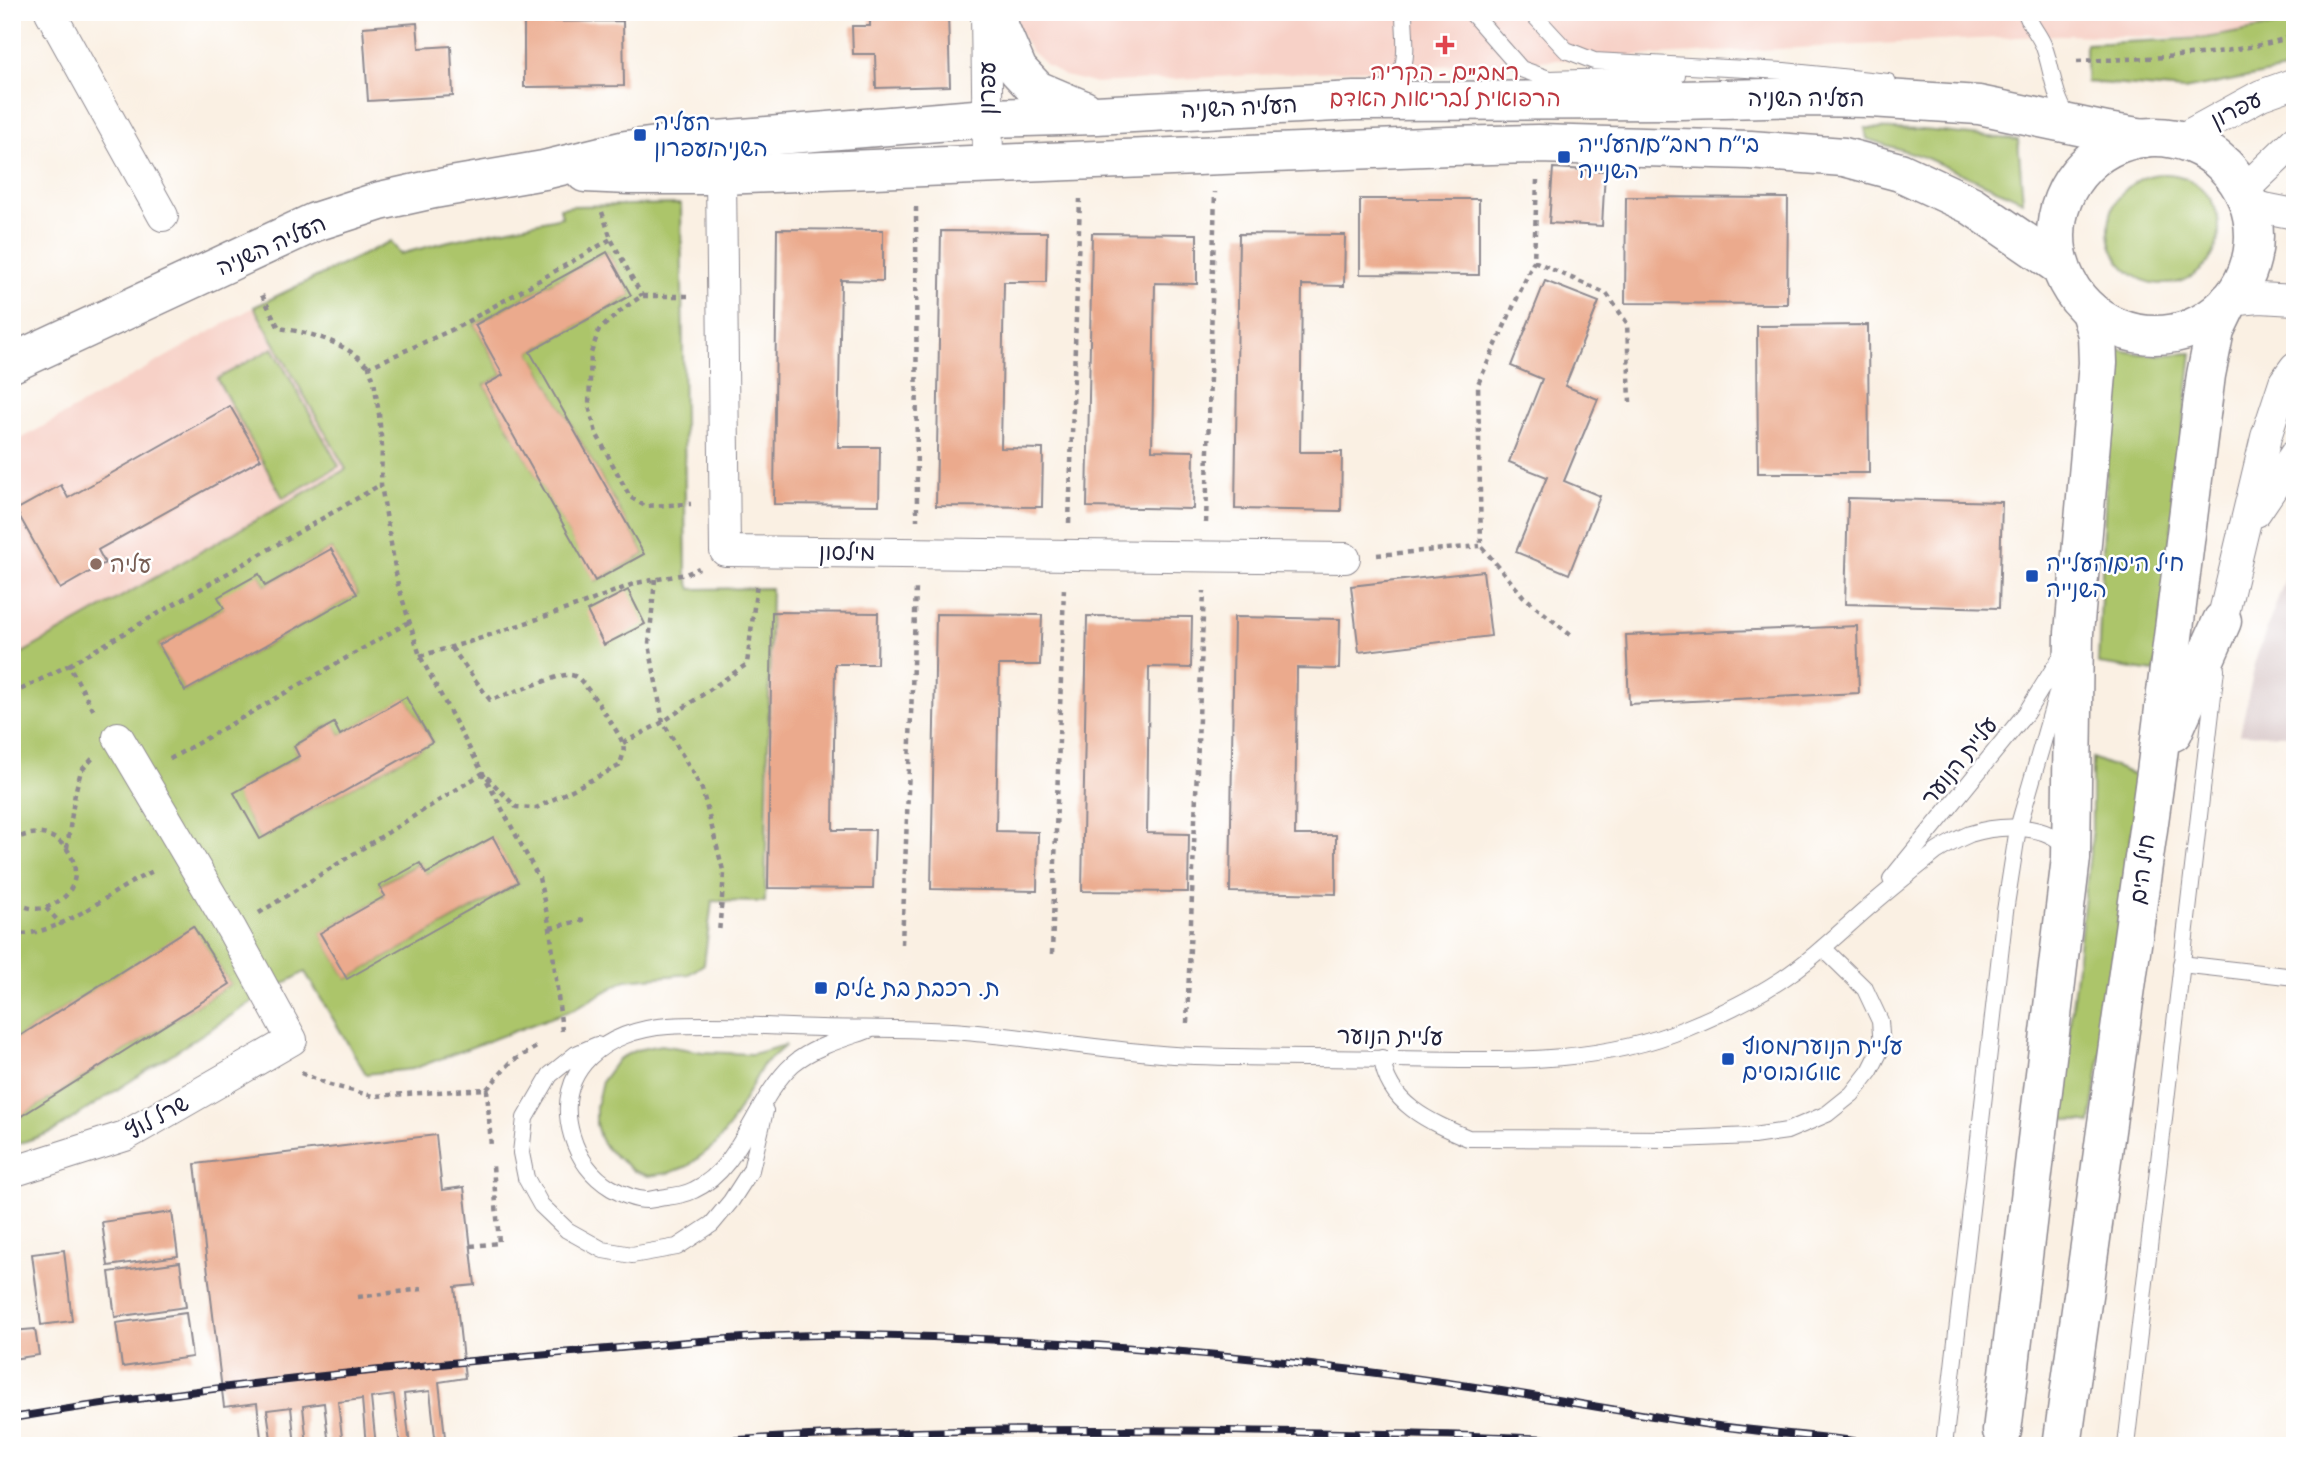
<svg xmlns="http://www.w3.org/2000/svg" width="2307" height="1458" font-family="'Gochi Hand','Playpen Sans Hebrew',sans-serif">
<style>
.built{fill:#f7d1c7}
.industrial{fill:#d2bfc0}
.green{fill:#acc56b;stroke:#677453;stroke-width:2;fill-rule:evenodd}
.building{fill:#ebaa8d}
.lines{fill:none;stroke-linecap:round;stroke-linejoin:round}
.lane-casing{stroke:#8e898f;stroke-width:18}
.street-casing{stroke:#8e898f;stroke-width:32}
.secondary-casing{stroke:#8e898f;stroke-width:41}
.path{stroke:#8e898f;stroke-width:4.5;stroke-dasharray:5 5;stroke-linecap:butt}
.lane{stroke:#fff;stroke-width:16}
.street{stroke:#fff;stroke-width:30}
.secondary{stroke:#fff;stroke-width:38}
.rail-casing{stroke:#22223b;stroke-width:8}
.rail{stroke:#fff;stroke-width:5;stroke-dasharray:16;stroke-linecap:butt}
.health-dot{fill:#e0444e;stroke:#fff;stroke-width:2.5}
.transit-dot{fill:#1a4fb4;stroke:#fff;stroke-width:2.5}
.education-dot{fill:#8d6e63;stroke:#fff;stroke-width:2.5}
.labels{text-anchor:middle;stroke-width:5;stroke-linejoin:round;paint-order:stroke}
.health-label{font-size:23px;fill:#be3a42;stroke:#fff}
.street-label{font-size:23px;fill:#22223b;stroke:#fff}
.transit-label{font-size:23px;fill:#164399;stroke:#fff;text-anchor:start}
.education-label{font-size:23px;fill:#785e54;stroke:#fff;text-anchor:start}
</style>
<rect width="100%" height="100%" fill="#fff"/>
<filter id="ink" filterUnits="userSpaceOnUse"><feTurbulence type="fractalNoise" baseFrequency=".0143" numOctaves="2"/><feDisplacementMap in="SourceGraphic" scale="14" xChannelSelector="R" yChannelSelector="G"/><feConvolveMatrix kernelMatrix="1 2 1 2 8 2 1 2 1" color-interpolation-filters="sRGB"/></filter>
<filter id="wash" filterUnits="userSpaceOnUse"><feTurbulence type="fractalNoise" baseFrequency=".00686" numOctaves="4" result="noise"/><feDisplacementMap in="SourceGraphic" scale="28" xChannelSelector="R" yChannelSelector="G"/><feGaussianBlur stdDeviation="1.57" result="paint"/><feColorMatrix in="noise" values="0 0 0 0 0 0 0 0 0 0 0 0 0 0 0 0 0 1.4 0 .05"/><feComposite in="paint" operator="in"/></filter>
<g filter="url(#wash)">
<rect width="100%" height="100%" fill="#faf0e3"/>
<g class="built">
<polygon points="1016,12 2295,12 2295,30 2270,39 2059,35 1093,83 1065,76 1045,64 1030,50 1018,29"/>
<polygon points="254,307 346,469 12,659 12,444"/>
</g>
<polygon class="industrial" points="2295,552 2295,735 2240,734 2257,655"/>
<g class="green">
<polygon points="2295,22 2295,67 2285,70 2184,90 2086,82 2086,44 2206,38"/>
<polygon points="1865,128 1924,130 2018,140 2023,201 1924,157 1867,139"/>
<circle cx="2164" cy="229" r="55"/>
<path d="M681,204L686,574L691,589L771,588L765,902L712,901L704,964L689,974L626,980L574,1009L413,1069L366,1074L305,972L255,1000L52,1132L12,1146V1122L230,984L193,927L12,1041V659L346,469L254,307L391,241L400,254L449,241L562,217L560,208L573,206ZM607,252L631,295L530,352L644,554L596,581L485,385L503,375L475,325ZM331,549L357,594L185,691L159,645L224,608L259,575L265,586ZM406,698L432,742L260,839L235,793L299,756L294,746L333,723L340,735ZM493,838L518,883L347,979L321,933L385,896L380,885L419,863L426,874Z"/>
<path d="M2112,347C2141,357 2162,355 2192,353L2155,672L2098,664Z"/>
<polygon points="273,348 339,466 283,498 217,379"/>
<polygon points="2092,758 2140,777 2091,1123 2059,1118 2092,836"/>
<polygon points="661,1045 703,1052 752,1054 786,1045 763,1065 729,1127 716,1144 688,1166 669,1173 648,1176 634,1171 607,1149 600,1138 596,1124 596,1107 602,1081 618,1059 636,1050"/>
</g>
<g id="blocks">
<g class="building">
<polygon points="870,12 948,12 950,86 876,88 875,54 853,54 852,26 870,26"/>
<polygon points="623,21 624,86 524,87 524,22"/>
<polygon points="417,23 419,48 451,46 453,96 368,101 363,27"/>
<polygon points="1553,168 1605,171 1602,226 1549,223"/>
<polygon points="1626,197 1788,198 1787,304 1625,303"/>
<polygon points="1360,199 1479,199 1479,275 1360,274"/>
<polygon points="777,229 883,230 883,281 841,280 838,447 880,447 879,505 774,504"/>
<polygon points="941,231 1047,232 1046,282 1004,282 1001,448 1043,449 1042,507 936,506"/>
<polygon points="1092,233 1197,234 1197,284 1155,283 1152,450 1194,451 1193,509 1087,507"/>
<polygon points="1239,234 1345,235 1344,286 1302,285 1300,452 1342,452 1341,511 1235,509"/>
<polygon points="607,252 631,295 530,352 644,554 595,581 485,385 503,375 475,325"/>
<polygon points="1545,281 1599,302 1565,386 1598,399 1564,481 1600,496 1569,574 1516,552 1547,477 1509,462 1542,379 1511,366"/>
<polygon points="1868,325 1869,473 1758,473 1757,326"/>
<polygon points="230,406 261,459 98,550 105,563 60,589 16,510 61,485 68,498"/>
<polygon points="1848,498 2002,502 1999,608 1845,604"/>
<polygon points="331,549 357,594 185,691 159,645 224,608 218,597 259,574 265,586"/>
<polygon points="1483,571 1491,636 1359,652 1351,586"/>
<polygon points="628,590 645,624 604,645 587,611"/>
<polygon points="772,612 878,613 877,664 835,664 833,830 875,830 873,889 768,888"/>
<polygon points="936,614 1042,615 1040,665 999,665 996,831 1038,832 1037,891 931,889"/>
<polygon points="1087,616 1192,617 1191,668 1149,667 1147,833 1189,834 1188,892 1082,891"/>
<polygon points="1234,617 1340,619 1339,669 1297,668 1295,835 1336,835 1336,894 1230,892"/>
<polygon points="1857,626 1859,693 1629,704 1626,635"/>
<polygon points="406,697 432,742 260,839 234,793 299,756 294,746 334,723 340,735"/>
<polygon points="493,837 518,882 347,979 320,933 385,896 379,886 420,863 426,874"/>
<polygon points="193,926 230,984 12,1122 12,1041"/>
<polygon points="436,1135 442,1190 464,1187 475,1285 455,1287 465,1378 439,1382 446,1446 436,1446 430,1391 404,1394 410,1446 400,1446 394,1395 371,1398 376,1446 366,1446 362,1399 338,1402 343,1446 329,1446 324,1403 303,1406 307,1446 295,1446 291,1407 267,1410 272,1446 262,1446 257,1403 224,1407 195,1164"/>
<polygon points="172,1212 178,1256 108,1266 102,1222"/>
<polygon points="64,1250 72,1321 41,1325 32,1254"/>
<polygon points="180,1262 186,1307 115,1317 109,1272"/>
<polygon points="186,1313 192,1357 122,1367 116,1323"/>
<polygon points="35,1329 39,1355 12,1359 12,1331"/>
</g>
</g>
</g>
<g filter="url(#ink)">
<use href="#blocks" fill-opacity="0" stroke="#8e898f" stroke-width="2"/>
<g class="lines">
<g class="lane-casing">
<g id="lane">
<polyline points="1471,12 1521,69 1549,79 1677,75"/>
<polyline points="1531,12 1566,50 1594,61 1784,71 1888,82"/>
<path d="M2026,12C2029,25 2040,35 2044,47C2053,71 2054,103 2072,121"/>
<path d="M1379,93C1414,76 1404,45 1404,12"/>
<polyline points="1891,879 2026,713 2064,652"/>
<polyline points="2181,964 2295,977"/>
<path d="M872,1029C847,1038 814,1046 793,1064C755,1098 742,1168 694,1190C686,1194 675,1196 666,1197C665,1197 648,1200 647,1200C634,1200 622,1194 611,1188C591,1176 579,1159 572,1136C552,1069 607,1030 668,1026C719,1023 771,1027 821,1028C869,1029 917,1028 965,1032C1035,1038 1104,1050 1174,1055C1248,1059 1321,1057 1394,1059C1493,1060 1594,1067 1687,1028C1719,1015 1752,999 1781,980C1810,961 1836,936 1862,913C1886,892 1911,872 1936,852C1947,845 1958,839 1970,834C1998,825 2048,822 2067,849"/>
<polyline points="597,1045 576,1054 550,1075 525,1118 521,1153 526,1178 541,1205 567,1230 603,1250 632,1255 677,1247 712,1224 731,1201 751,1170 765,1111"/>
<path d="M1382,1058C1387,1104 1430,1122 1468,1138L1676,1139L1753,1136L1787,1131L1827,1114L1852,1094L1870,1071L1882,1047L1880,1021L1865,989L1823,948"/>
<polyline points="1944,1446 2005,911 2018,828 2060,683"/>
<polyline points="2126,1446 2216,669"/>
</g>
</g>
<g class="street-casing">
<g id="street">
<polyline points="50,12 163,216"/>
<polyline points="986,12 988,163"/>
<polyline points="2179,140 2261,95 2295,83"/>
<polyline points="721,175 725,551 1345,558"/>
<polyline points="2243,191 2295,141"/>
<polyline points="2249,205 2295,214"/>
<polyline points="2229,301 2260,298 2295,300"/>
<polyline points="2256,512 2295,454"/>
<polyline points="2222,621 2266,437 2284,382 2295,367"/>
<polyline points="12,1172 125,1136 292,1040 232,930 118,737"/>
</g>
</g>
<g class="secondary-casing">
<g id="secondary">
<polyline points="993,12 1018,70 1037,90 1084,110"/>
<circle cx="2155" cy="236" r="99"/>
<polyline points="585,173 629,175 721,175 1450,146 1538,144 1750,150 1844,157 1900,172 1971,205 2060,266"/>
<polyline points="12,363 315,222 380,201 434,189 544,170 626,150 680,143 987,118 1096,115 1354,101 1679,100 1804,97 1871,98 1979,105 2107,132 2144,138"/>
<polyline points="2173,732 2222,621"/>
<polyline points="2002,1431 2071,858 2074,633 2098,363 2097,334 2090,312"/>
<polyline points="2063,1439 2156,772 2206,375 2215,330 2229,301"/>
</g>
</g>
<g class="path">
<path d="M2077,61C2150,58 2225,57 2295,36"/>
<polyline points="1537,180 1534,261 1478,384 1481,546 1523,596 1574,638"/>
<polyline points="916,207 917,520"/>
<polyline points="602,212 611,239 642,296"/>
<polyline points="1534,261 1607,294 1627,323 1630,402"/>
<path d="M262,295L279,328C312,333 345,342 369,367"/>
<polyline points="688,296 642,296 624,308 599,330 591,353 589,406 596,433 630,497 645,506 691,504"/>
<polyline points="1069,523 1080,199"/>
<polyline points="1206,523 1215,192"/>
<polyline points="1377,555 1480,546"/>
<polyline points="655,579 649,644 663,722 702,789 724,874 719,933"/>
<polyline points="420,656 469,642 585,603 636,583 686,574 699,568"/>
<polyline points="69,665 380,485"/>
<polyline points="12,694 69,665 95,713"/>
<polyline points="623,743 663,722 747,664 757,583"/>
<polyline points="170,759 409,622"/>
<path d="M12,841C61,811 101,880 54,904C39,912 26,909 12,900"/>
<polyline points="67,848 75,793 81,771 93,758"/>
<polyline points="46,908 62,925"/>
<path d="M259,913L483,773L516,807L536,808L619,766C622,759 625,751 623,744C621,735 586,684 578,678C571,673 565,675 557,677L490,700L451,647"/>
<polyline points="550,928 587,919"/>
<path d="M12,934C63,937 110,889 156,870"/>
<polyline points="902,944 916,588"/>
<polyline points="1052,954 1064,587"/>
<polyline points="1187,1023 1204,591"/>
<polyline points="562,1031 550,928 539,878 420,656 398,585 381,485 382,447 379,414 374,381 369,367 458,327 611,239"/>
<polyline points="301,1073 330,1085 373,1096 487,1089 511,1062 538,1046"/>
<polyline points="487,1089 491,1147"/>
<polyline points="471,1246 499,1243 493,1166"/>
<polyline points="358,1297 422,1289"/>
</g>
<use href="#lane" class="lane"/>
<use href="#street" class="street"/>
<use href="#secondary" class="secondary"/>
<g class="rail-casing">
<g id="rail">
<path d="M12,1418C194,1388 376,1369 560,1353C660,1345 762,1333 863,1335C1056,1339 1250,1354 1441,1382C1529,1394 1616,1411 1704,1424C1766,1433 1830,1437 1893,1446"/>
<path d="M656,1446C869,1428 1082,1428 1296,1432C1405,1435 1520,1434 1628,1446"/>
</g>
</g>
<use href="#rail" class="rail"/>
</g>
</g>
<path class="health-dot" d="M1441.5 34.5h7v7h7v7h-7v7h-7v-7h-7v-7h7z"/>
<g class="transit-dot">
<rect x="633" y="128" width="14" height="14" rx="3.5"/>
<rect x="1557" y="150" width="14" height="14" rx="3.5"/>
<rect x="2025" y="569" width="14" height="14" rx="3.5"/>
<rect x="814" y="981" width="14" height="14" rx="3.5"/>
<rect x="1721" y="1052" width="14" height="14" rx="3.5"/>
</g>
<circle class="education-dot" cx="96" cy="564" r="7"/>
<g class="labels">
<g class="health-label">
<text x="1445" y="80">רמב"ם - הקריה<tspan x="1445" dy="26">הרפואית לבריאות האדם</tspan></text>
</g>
<g class="street-label">
<text transform="translate(987 88) rotate(-90)" y="8">עפרון</text>
<text x="1806" y="106">העליה השניה</text>
<text transform="translate(1239 107) rotate(-3)" y="8">העליה השניה</text>
<text transform="translate(2236 109) rotate(-27)" y="8">עפרון</text>
<text transform="translate(271 245) rotate(-24)" y="8">העליה השניה</text>
<text x="847" y="560">מילסון</text>
<text transform="translate(1959 761) rotate(-51)" y="8">עליית הנוער</text>
<text transform="translate(2142 869) rotate(-82)" y="8">חיל הים</text>
<text transform="translate(1390 1036) rotate(1)" y="8">עליית הנוער</text>
<text transform="translate(157 1117) rotate(-29)" y="8">שרל לוץ</text>
</g>
<g class="transit-label">
<text x="654" y="130">העליה<tspan x="654" dy="26">השניה/עפרון</tspan></text>
<text x="1578" y="152">בי״ח רמב״ם/העלייה<tspan x="1578" dy="26">השנייה</tspan></text>
<text x="2046" y="571">חיל הים/העלייה<tspan x="2046" dy="26">השנייה</tspan></text>
<text x="835" y="996">ת. רכבת בת גלים</text>
<text x="1742" y="1054">עליית הנוער/מסוף<tspan x="1742" dy="26">אוטובוסים</tspan></text>
</g>
<g class="education-label">
<text x="110" y="572">עליה</text>
</g>
</g>
<rect width="2307" height="1458" fill="none" stroke="#fff" stroke-width="42"/>
</svg>
